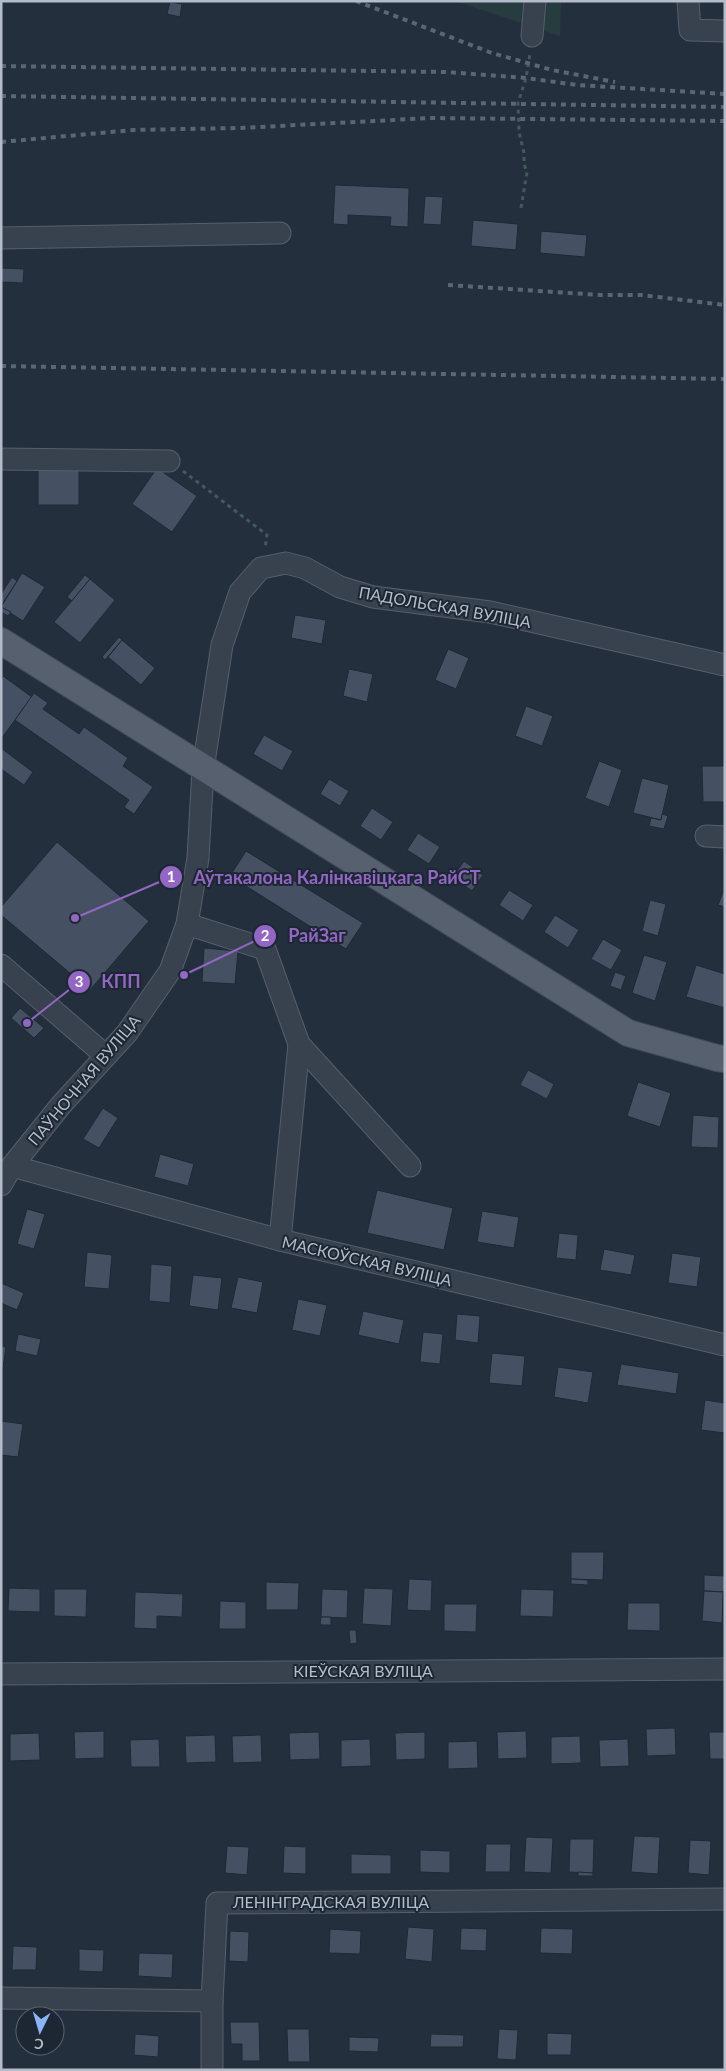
<svg xmlns="http://www.w3.org/2000/svg" width="726" height="2071" font-family="Lato,sans-serif">
<style>
.green{fill:#263c3f}
.building{fill:#455162;stroke:#1f2835}
.lines{fill:none;stroke-linecap:round;stroke-linejoin:round}
.minor-casing{stroke:#565f6c;stroke-width:23}
.major-casing{stroke:#414a57;stroke-width:28}
.path{stroke:#44595c;stroke-width:3;stroke-dasharray:4 4;stroke-linecap:butt}
.minor{stroke:#38414e;stroke-width:21}
.major{stroke:#56606e;stroke-width:26}
.rail{stroke:#5a6575;stroke-width:4;stroke-dasharray:5 5;stroke-linecap:butt}
.labels{text-anchor:middle;stroke-width:4;stroke-linejoin:round;paint-order:stroke}
.street-label{font-size:16px;fill:#b4bcc9;stroke:#1d2633}
.leader{fill:none;stroke:#9266c3;stroke-width:2}
.callout-dot{fill:#9266c3;stroke:#1d2633;stroke-width:2}
.mark-label{font-size:15px;text-anchor:middle;font-weight:bold;fill:#fff}
.callout-label{font-size:18px;text-anchor:middle;font-weight:bold;fill:#9266c3;stroke:#1d2633;stroke-width:4;stroke-linejoin:round;paint-order:stroke}
</style>
<rect width="100%" height="100%" fill="#242f3e"/>
<polygon class="green" points="455,1 561,1 560,36"/>
<g class="building">
<polygon points="170,2 182,4 180,17 167,14"/>
<polygon points="335,185 409,188 408,227 390,226 391,217 348,215 348,225 333,224"/>
<polygon points="425,196 443,197 441,225 423,224"/>
<polygon points="473,220 518,224 516,250 471,246"/>
<polygon points="541,231 587,235 585,257 540,253"/>
<polygon points="1,268 24,269 23,283 1,282"/>
<rect x="38" y="464" width="41" height="41"/>
<polygon points="157,468 197,496 172,532 132,504"/>
<polygon points="22,573 45,587 23,621 1,607"/>
<polygon points="85,575 90,579 72,601 67,597"/>
<polygon points="12,577 17,581 1,606 1,594"/>
<polygon points="90,579 115,600 80,643 54,622"/>
<polygon points="1,607 11,612 8,616 1,612"/>
<polygon points="295,615 326,620 322,644 291,638"/>
<polygon points="119,637 122,640 105,660 102,657"/>
<polygon points="122,640 155,668 141,685 108,657"/>
<polygon points="448,649 469,658 456,689 435,680"/>
<polygon points="349,669 373,674 367,702 343,696"/>
<polygon points="3,676 32,697 1,739 1,679"/>
<polygon points="34,693 48,703 43,709 79,734 84,727 128,758 123,766 153,787 134,814 124,807 129,800 15,720"/>
<polygon points="526,706 553,716 542,746 515,736"/>
<polygon points="264,735 293,751 282,771 253,754"/>
<polygon points="1,748 33,772 24,785 1,769"/>
<polygon points="599,761 622,770 609,807 585,798"/>
<polygon points="702,766 725,766 725,802 703,802"/>
<polygon points="642,778 669,785 661,820 633,813"/>
<polygon points="329,779 349,791 340,806 320,794"/>
<polygon points="372,808 393,822 381,840 360,826"/>
<polygon points="662,814 668,816 664,829 649,826 651,818 661,820"/>
<polygon points="418,833 440,847 429,864 407,850"/>
<polygon points="57,842 149,921 90,990 1,915 1,907"/>
<polygon points="246,851 363,923 346,949 230,876"/>
<polygon points="464,861 483,875 472,891 453,877"/>
<polygon points="509,890 533,905 523,921 499,905"/>
<polygon points="723,892 725,893 725,907 718,905"/>
<polygon points="650,900 666,904 658,936 642,931"/>
<polygon points="555,915 579,930 568,948 544,932"/>
<polygon points="603,939 622,950 611,970 591,959"/>
<polygon points="204,948 238,951 235,984 202,982"/>
<polygon points="644,955 667,962 655,1001 632,993"/>
<polygon points="696,965 725,974 725,1008 686,997"/>
<polygon points="615,972 626,976 621,990 610,986"/>
<polygon points="20,1008 44,1028 34,1038 11,1018"/>
<polygon points="528,1070 554,1084 547,1099 520,1085"/>
<polygon points="638,1082 671,1093 660,1127 627,1116"/>
<polygon points="103,1108 118,1118 99,1148 83,1139"/>
<polygon points="693,1115 719,1117 718,1148 691,1147"/>
<polygon points="160,1154 194,1164 188,1186 154,1177"/>
<polygon points="377,1190 453,1208 444,1250 367,1233"/>
<polygon points="27,1209 45,1214 34,1249 17,1244"/>
<polygon points="482,1211 519,1217 514,1248 477,1242"/>
<polygon points="559,1233 578,1235 576,1260 556,1258"/>
<polygon points="604,1249 635,1255 631,1275 600,1270"/>
<polygon points="87,1252 112,1255 109,1289 84,1287"/>
<polygon points="672,1253 701,1257 697,1287 668,1283"/>
<polygon points="151,1264 172,1266 170,1303 149,1301"/>
<polygon points="193,1275 222,1278 218,1310 189,1306"/>
<polygon points="238,1277 263,1282 257,1313 231,1308"/>
<polygon points="1,1283 24,1293 17,1310 1,1303"/>
<polygon points="298,1299 327,1305 320,1336 292,1330"/>
<polygon points="363,1311 404,1320 399,1344 358,1335"/>
<polygon points="457,1314 480,1316 478,1343 455,1340"/>
<polygon points="423,1332 443,1334 440,1364 420,1362"/>
<polygon points="18,1334 41,1339 37,1356 15,1351"/>
<polygon points="1,1346 6,1347 3,1368 1,1368"/>
<polygon points="492,1353 525,1356 522,1386 489,1383"/>
<polygon points="621,1364 679,1373 676,1394 617,1385"/>
<polygon points="558,1367 593,1372 588,1403 554,1397"/>
<polygon points="705,1400 725,1403 725,1433 701,1430"/>
<polygon points="1,1421 23,1424 18,1457 1,1455"/>
<polygon points="571,1552 604,1552 603,1580 571,1579"/>
<polygon points="704,1575 725,1576 725,1592 704,1591"/>
<polygon points="409,1579 432,1580 431,1611 407,1610"/>
<polygon points="571,1579 588,1580 588,1585 571,1584"/>
<polygon points="266,1582 299,1583 298,1610 266,1610"/>
<polygon points="9,1588 40,1589 40,1612 8,1611"/>
<polygon points="364,1588 393,1589 391,1626 362,1624"/>
<polygon points="54,1589 87,1589 86,1617 54,1616"/>
<polygon points="322,1589 348,1590 347,1618 321,1617"/>
<polygon points="521,1589 554,1590 553,1617 520,1616"/>
<polygon points="704,1591 723,1592 722,1623 702,1621"/>
<polygon points="135,1592 183,1594 182,1617 157,1616 157,1629 134,1628"/>
<polygon points="220,1601 246,1602 246,1629 219,1629"/>
<polygon points="628,1603 660,1603 660,1631 627,1630"/>
<polygon points="444,1604 477,1604 476,1632 444,1631"/>
<polygon points="321,1617 331,1617 331,1625 320,1625"/>
<polygon points="349,1630 356,1630 357,1643 350,1644"/>
<polygon points="675,1728 676,1755 647,1756 646,1729"/>
<polygon points="104,1731 104,1758 75,1759 74,1732"/>
<polygon points="526,1731 527,1758 498,1759 497,1732"/>
<polygon points="319,1732 320,1759 290,1760 289,1733"/>
<polygon points="425,1732 425,1759 396,1760 395,1733"/>
<polygon points="709,1732 725,1732 725,1759 710,1759"/>
<polygon points="39,1733 40,1760 10,1761 10,1734"/>
<polygon points="215,1735 216,1762 186,1763 185,1736"/>
<polygon points="261,1735 262,1762 233,1763 232,1736"/>
<polygon points="580,1736 581,1763 551,1764 551,1737"/>
<polygon points="159,1739 160,1767 131,1767 130,1740"/>
<polygon points="370,1739 371,1766 341,1767 341,1740"/>
<polygon points="628,1739 629,1766 600,1767 599,1740"/>
<polygon points="477,1741 478,1768 448,1769 448,1742"/>
<polygon points="634,1836 660,1837 658,1874 631,1872"/>
<polygon points="526,1837 553,1838 551,1873 524,1872"/>
<polygon points="570,1839 594,1839 593,1873 569,1872"/>
<polygon points="690,1840 711,1841 709,1875 688,1873"/>
<polygon points="486,1844 511,1844 510,1872 485,1872"/>
<polygon points="227,1846 249,1847 247,1875 225,1873"/>
<polygon points="284,1846 306,1847 306,1874 283,1873"/>
<polygon points="420,1850 450,1851 450,1873 420,1872"/>
<polygon points="351,1854 391,1855 391,1874 351,1874"/>
<polygon points="578,1872 593,1873 593,1876 578,1876"/>
<polygon points="408,1927 434,1929 432,1962 405,1959"/>
<polygon points="461,1928 487,1929 486,1951 460,1950"/>
<polygon points="541,1928 573,1929 572,1954 540,1953"/>
<polygon points="330,1929 361,1931 360,1954 329,1953"/>
<polygon points="230,1931 249,1932 248,1962 229,1961"/>
<polygon points="13,1946 37,1947 36,1970 12,1970"/>
<polygon points="79,1949 104,1950 103,1972 79,1971"/>
<polygon points="139,1953 173,1954 172,1978 138,1976"/>
<polygon points="230,2022 259,2022 260,2061 242,2061 242,2044 231,2044"/>
<polygon points="287,2029 309,2029 310,2062 288,2062"/>
<polygon points="499,2029 518,2030 516,2060 497,2059"/>
<polygon points="547,2033 572,2034 571,2055 547,2055"/>
<polygon points="135,2034 159,2036 158,2057 134,2055"/>
<polygon points="431,2034 464,2035 463,2047 430,2047"/>
<polygon points="349,2037 379,2038 378,2052 349,2051"/>
</g>
<g class="lines">
<g class="minor-casing">
<g id="minor">
<polyline points="688,1 690,30 725,31"/>
<polyline points="532,36 535,1"/>
<polyline points="1,238 280,233"/>
<polyline points="1,459 169,461"/>
<polyline points="706,836 725,837"/>
<polyline points="187,924 265,949 299,1044 410,1166"/>
<polyline points="1,965 106,1056"/>
<polyline points="12,1166 280,1240 725,1345"/>
<polyline points="1,1185 12,1166 61,1105 127,1033 170,971 187,924 198,858 203,769 222,645 240,592 261,568 286,563 305,568 340,587 373,597 490,612 725,665"/>
<polyline points="280,1240 299,1044"/>
<polyline points="1,1674 725,1669"/>
<polyline points="1,1998 212,2001 217,1903 725,1899"/>
<polyline points="212,2070 212,2001"/>
</g>
</g>
<g class="major-casing">
<polyline id="major" points="1,641 628,1033 717,1058 725,1059"/>
</g>
<g class="path">
<polyline points="521,208 527,172 524,164 524,153 519,132 518,103 526,78 530,54"/>
<polyline points="183,471 267,535 265,548"/>
</g>
<use href="#minor" class="minor"/>
<use href="#major" class="major"/>
<g class="rail">
<polyline points="356,1 492,53 552,70 615,82"/>
<polyline points="1,66 446,72 526,78 577,85 725,94"/>
<polyline points="1,96 725,107"/>
<polyline points="1,142 133,130 240,128 431,118 725,121"/>
<polyline points="448,285 600,295 641,295 725,305"/>
<polyline points="1,366 725,379"/>
</g>
</g>
<g class="labels">
<g class="street-label">
<text transform="translate(445 607) rotate(10)" y="6">ПАДОЛЬСКАЯ ВУЛІЦА</text>
<text transform="translate(84 1080) rotate(-50)" y="6">ПАЎНОЧНАЯ ВУЛІЦА</text>
<text transform="translate(367 1261) rotate(13)" y="6">МАСКОЎСКАЯ ВУЛІЦА</text>
<text x="363" y="1677">КІЕЎСКАЯ ВУЛІЦА</text>
<text x="331" y="1908">ЛЕНІНГРАДСКАЯ ВУЛІЦА</text>
</g>
</g>
<path class="leader" d="M75 918L171 877M184 975L265 936M27 1023L79 982"/>
<g class="callout-dot">
<circle cx="75" cy="918" r="5"/>
<circle cx="184" cy="975" r="5"/>
<circle cx="27" cy="1023" r="5"/>
<circle cx="171" cy="877" r="12"/>
<circle cx="265" cy="936" r="12"/>
<circle cx="79" cy="982" r="12"/>
</g>
<g class="mark-label">
<text x="171" y="882">1</text>
<text x="265" y="941">2</text>
<text x="79" y="987">3</text>
</g>
<g class="callout-label">
<text x="337" y="884">Аўтакалона Калінкавіцкага РайСТ</text>
<text x="317" y="942">РайЗаг</text>
<text x="121" y="988">КПП</text>
</g>
<rect width="726" height="2071" fill="none" stroke="#b4bcc9" stroke-width="5"/>
<g transform="translate(40 2031) rotate(185)"><circle r="24" fill="#1d2633" stroke="#59626f"/>
<path d="M0-4L9 19L0 12L-9 19Z" fill="#8ab4f8"/>
<text y="-8" font-size="14" font-weight="bold" text-anchor="middle" fill="#b4bcc9">С</text>
</g>
</svg>
